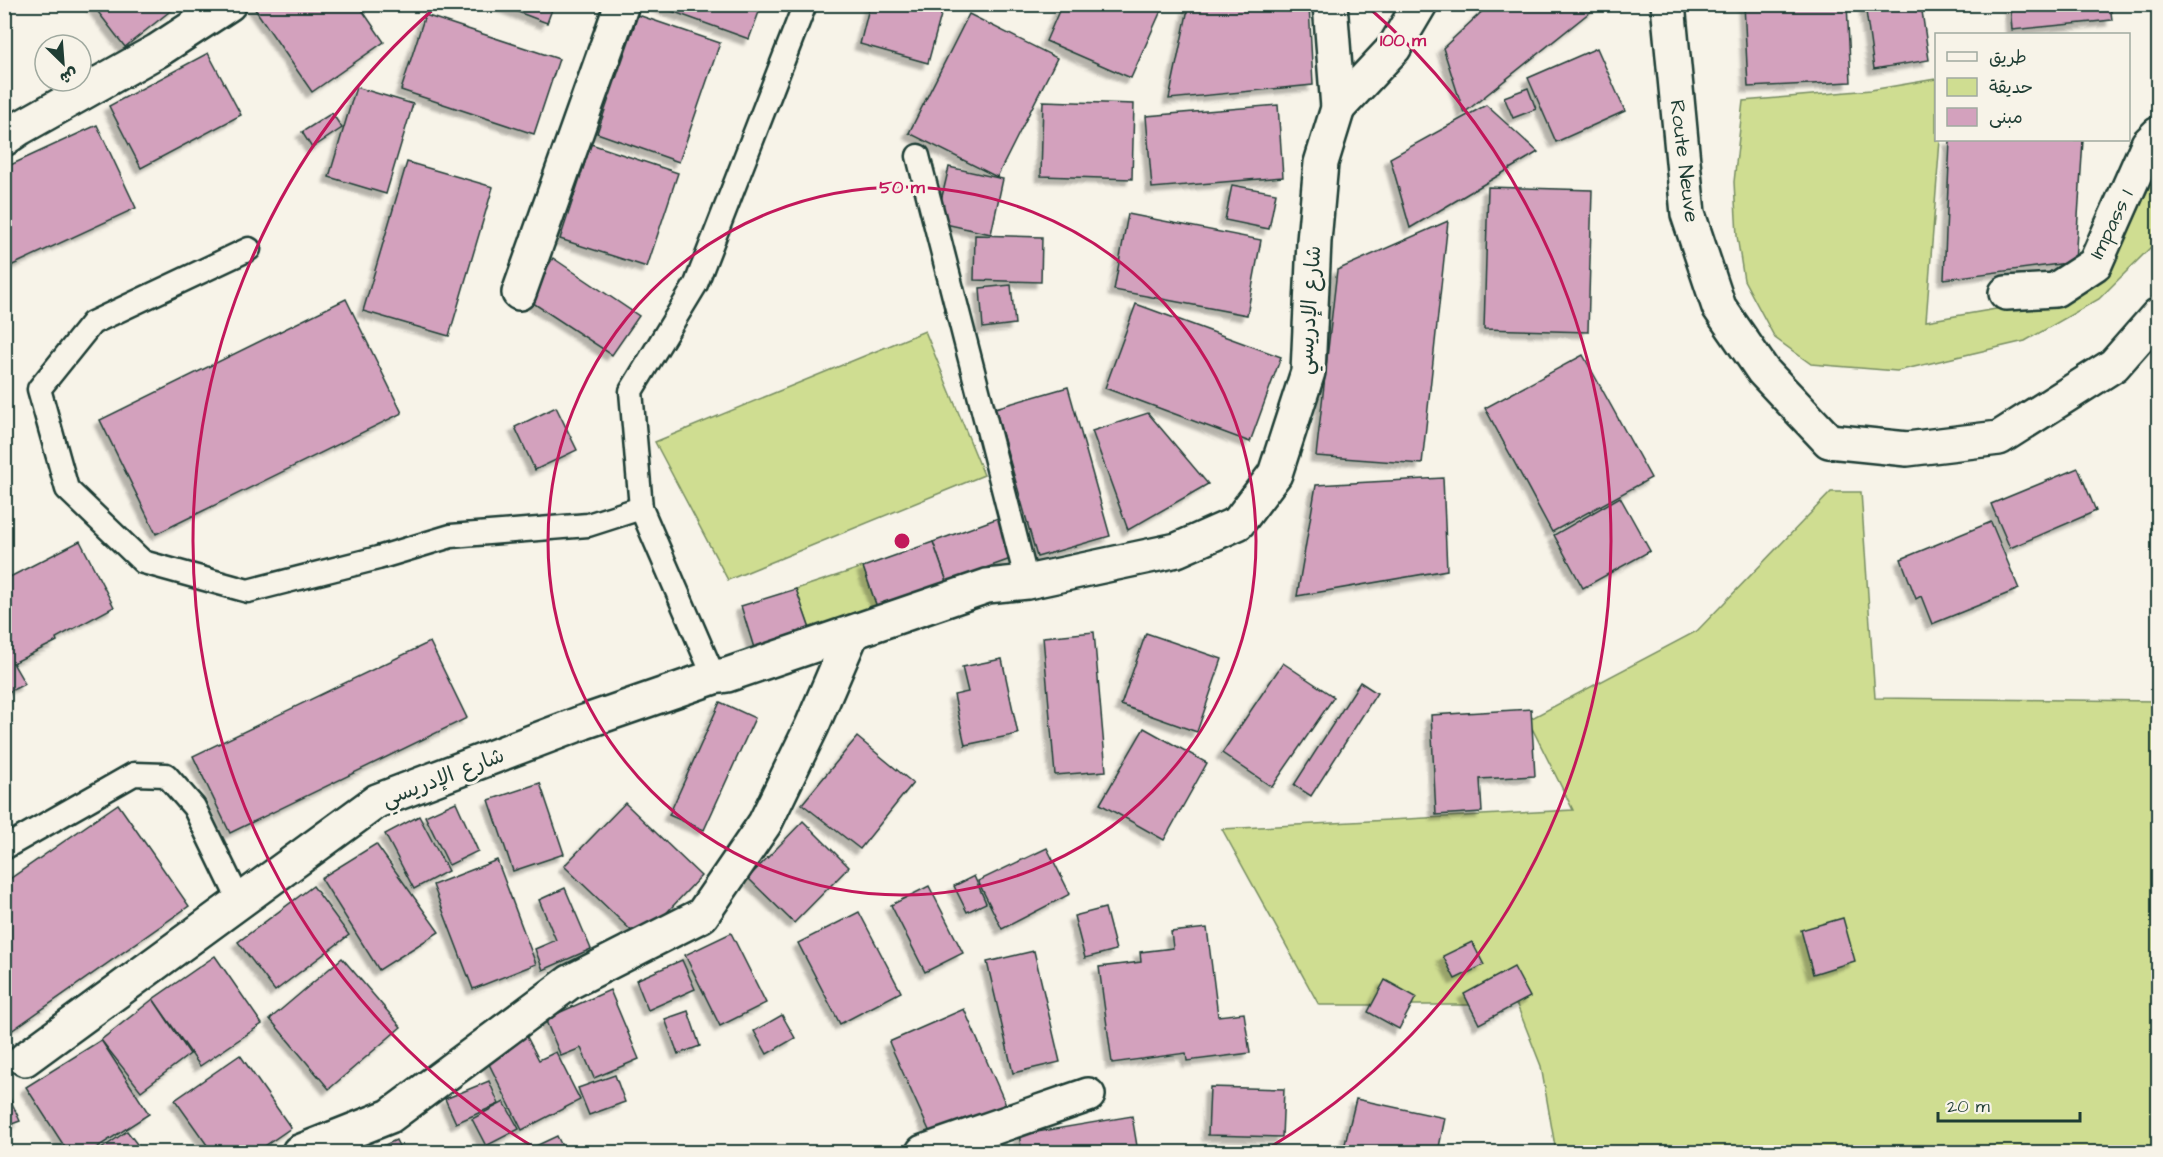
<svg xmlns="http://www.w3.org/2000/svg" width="2163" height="1157" font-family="'Architects Daughter','Playpen Sans Arabic',sans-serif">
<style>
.green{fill:#cfdd91;stroke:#778d62;stroke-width:1.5}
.building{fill:#d3a1bd;stroke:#1f3d34;stroke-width:1.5;filter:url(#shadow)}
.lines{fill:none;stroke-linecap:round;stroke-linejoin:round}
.lane-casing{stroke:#1f3d34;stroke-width:27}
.street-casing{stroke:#1f3d34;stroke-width:38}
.secondary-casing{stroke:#1f3d34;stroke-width:38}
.lane{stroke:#f7f3e8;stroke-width:22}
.street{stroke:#f7f3e8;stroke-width:33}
.secondary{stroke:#f7f3e8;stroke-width:33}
.ring{fill:none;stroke:#c2185b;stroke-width:3}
.labels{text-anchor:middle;stroke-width:6;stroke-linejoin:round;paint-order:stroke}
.street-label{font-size:21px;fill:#1f3d34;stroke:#f7f3e8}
.centre{fill:#c2185b;stroke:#f7f3e8;stroke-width:3}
.ring-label{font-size:18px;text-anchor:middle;font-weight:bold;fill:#c2185b;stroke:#f7f3e8;stroke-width:6;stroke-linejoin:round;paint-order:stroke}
</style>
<defs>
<filter id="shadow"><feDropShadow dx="-5.5" dy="5.5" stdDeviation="1.5" flood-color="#0004"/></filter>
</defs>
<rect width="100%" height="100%" fill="#f7f3e8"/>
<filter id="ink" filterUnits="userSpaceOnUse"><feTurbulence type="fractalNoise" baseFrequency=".0167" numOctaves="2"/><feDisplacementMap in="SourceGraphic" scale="12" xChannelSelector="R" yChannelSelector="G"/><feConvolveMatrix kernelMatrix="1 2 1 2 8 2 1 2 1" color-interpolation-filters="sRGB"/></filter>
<g filter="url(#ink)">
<g class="green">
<polygon points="1936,79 1936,140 1940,140 1926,321 2065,297 2100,273 2122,246 2158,168 2158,240 2099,299 2025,341 1897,371 1811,364 1775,338 1744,280 1737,236 1734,182 1743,101 1871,90"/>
<polygon points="925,331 984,475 728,580 655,442"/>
<polygon points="1831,492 1861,492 1875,698 2158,701 2158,1152 1556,1152 1541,1066 1517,1005 1319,1005 1222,829 1573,810 1528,720 1697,631"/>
<polygon points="863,567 877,607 810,629 796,589"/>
</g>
<g class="building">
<polygon points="92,4 179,4 125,47"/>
<polygon points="358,4 384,42 312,92 252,5"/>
<polygon points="497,4 554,4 547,23"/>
<polygon points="652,4 762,4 749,39"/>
<polygon points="870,4 944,4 928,63 860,44"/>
<polygon points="1062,4 1164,4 1131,78 1046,41"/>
<polygon points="1189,4 1309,4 1313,85 1169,99"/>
<polygon points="1490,4 1600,4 1464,113 1443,48"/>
<polygon points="1744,4 1847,4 1851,82 1748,87"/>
<polygon points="1865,4 1921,4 1929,60 1874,69"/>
<polygon points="2010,4 2110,4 2112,20 2012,30"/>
<polygon points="969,14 1057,58 997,177 909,133"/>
<polygon points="425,15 559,59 534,134 401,90"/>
<polygon points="638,15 720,43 679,162 597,133"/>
<polygon points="1597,48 1625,111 1556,142 1528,78"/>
<polygon points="208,53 241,115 141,168 109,106"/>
<polygon points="356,87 413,104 386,194 329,177"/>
<polygon points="1528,88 1536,109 1513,118 1504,97"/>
<polygon points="1043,101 1134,104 1132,179 1041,176"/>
<polygon points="1278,105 1283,177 1152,188 1146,116"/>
<polygon points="1486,105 1538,152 1410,228 1390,158"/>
<polygon points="332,113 342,128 312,148 302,132"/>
<polygon points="97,125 136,208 4,269 4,168"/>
<polygon points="1950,140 2083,140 2075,262 1944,279"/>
<polygon points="591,144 678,173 647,267 560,239"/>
<polygon points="407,162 493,187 449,336 363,311"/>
<polygon points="949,167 1003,179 991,234 936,222"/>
<polygon points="1232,185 1276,193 1269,229 1225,220"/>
<polygon points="1488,187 1592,190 1588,332 1484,329"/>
<polygon points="1128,214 1261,240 1247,315 1114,290"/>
<polygon points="1448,221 1422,464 1316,456 1337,270"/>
<polygon points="975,235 1042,237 1041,282 974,280"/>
<polygon points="553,258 639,316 612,355 527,299"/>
<polygon points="1011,285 1015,324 983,328 980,288"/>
<polygon points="346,299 402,413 156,534 100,420"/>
<polygon points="1136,304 1281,357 1250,442 1105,388"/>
<polygon points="1583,355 1651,478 1552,532 1485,408"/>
<polygon points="1068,387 1110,536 1037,557 995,408"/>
<polygon points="556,407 577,450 535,470 515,427"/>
<polygon points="1148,413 1208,484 1128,530 1092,431"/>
<polygon points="2078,468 2096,511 2010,548 1991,504"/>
<polygon points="1443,478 1447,570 1297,596 1316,485"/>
<polygon points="1620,497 1650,551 1583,588 1554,535"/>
<polygon points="1001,517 1016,557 947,582 933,542"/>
<polygon points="1991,522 2019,589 1932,624 1921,596 1916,599 1901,559"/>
<polygon points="80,541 114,607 56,638 57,641 13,663 25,684 4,694 4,580"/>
<polygon points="933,542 947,582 877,607 863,567"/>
<polygon points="796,589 810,629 754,648 741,606"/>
<polygon points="1094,632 1106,771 1055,775 1043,637"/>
<polygon points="1146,633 1222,659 1197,732 1121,705"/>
<polygon points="430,642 467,718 230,833 193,756"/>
<polygon points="1002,659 1018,734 965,745 954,695 968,692 962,667"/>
<polygon points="1283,663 1334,697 1272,787 1222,753"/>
<polygon points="1360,682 1377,693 1311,796 1294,785"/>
<polygon points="720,702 755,718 704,830 669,815"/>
<polygon points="1531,709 1535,776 1480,779 1482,812 1436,815 1431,715"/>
<polygon points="1144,728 1207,763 1164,840 1100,804"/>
<polygon points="857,737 913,783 860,849 802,804"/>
<polygon points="540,783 564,854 513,871 489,800"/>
<polygon points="456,802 478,851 449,865 425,816"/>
<polygon points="625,803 701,876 641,940 564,866"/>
<polygon points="118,804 189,906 4,1036 4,883"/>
<polygon points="419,816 448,871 414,889 385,834"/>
<polygon points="803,821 849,867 794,923 748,878"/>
<polygon points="376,844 439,932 379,970 321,878"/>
<polygon points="1047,848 1070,894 1002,929 978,881"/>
<polygon points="497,860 536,964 473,989 433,885"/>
<polygon points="974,876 986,903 967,912 954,886"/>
<polygon points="313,886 349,935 275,991 238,942"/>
<polygon points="929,886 963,953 925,972 891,905"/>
<polygon points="565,888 591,949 543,970 535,949 556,940 539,900"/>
<polygon points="1105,908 1116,950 1085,958 1074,916"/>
<polygon points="859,912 901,992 840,1024 798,943"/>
<polygon points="1843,918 1855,961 1813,974 1801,930"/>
<polygon points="1207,928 1218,1016 1244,1013 1250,1053 1187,1061 1186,1053 1112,1063 1099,967 1141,962 1140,952 1173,948 1171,932"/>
<polygon points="731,933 766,1003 720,1026 685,955"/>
<polygon points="1472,942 1484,965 1455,979 1443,956"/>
<polygon points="1034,951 1060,1062 1013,1073 987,962"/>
<polygon points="215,956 262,1024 200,1066 153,999"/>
<polygon points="342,958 401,1027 329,1089 270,1019"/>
<polygon points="682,960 695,989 648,1010 636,980"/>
<polygon points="1514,967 1530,997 1479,1024 1464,994"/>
<polygon points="1385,980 1416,997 1399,1029 1368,1012"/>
<polygon points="610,990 639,1059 594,1078 581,1048 561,1056 545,1019"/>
<polygon points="153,999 190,1054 141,1091 101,1040"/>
<polygon points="964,1009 1006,1105 932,1137 889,1042"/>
<polygon points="688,1011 700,1046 678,1054 665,1019"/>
<polygon points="782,1015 795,1038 767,1054 754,1031"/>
<polygon points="525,1033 539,1060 556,1052 580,1100 522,1130 484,1054"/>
<polygon points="101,1040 149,1114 90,1152 68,1152 26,1087"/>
<polygon points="240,1055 291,1128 256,1152 212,1152 175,1100"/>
<polygon points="615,1075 625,1102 589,1115 578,1088"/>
<polygon points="489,1081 499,1104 456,1123 445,1099"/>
<polygon points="4,1085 20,1121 4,1127"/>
<polygon points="1210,1087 1284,1089 1282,1137 1208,1135"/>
<polygon points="1356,1099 1445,1118 1438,1152 1343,1152"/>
<polygon points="504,1102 519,1129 486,1146 472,1119"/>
<polygon points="1132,1116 1138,1152 1022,1152 1019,1135"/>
<polygon points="127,1131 143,1152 97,1152"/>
<polygon points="557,1136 565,1152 523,1152"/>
<polygon points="396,1140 402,1152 369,1152"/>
</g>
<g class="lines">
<g class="lane-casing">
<g id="lane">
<polyline points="918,156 1027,582"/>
<polyline points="249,249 92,323 39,389 67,489 143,562 248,591 378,558 451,536 588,525 641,508"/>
<polyline points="714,677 641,508 631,391 696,284 805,4"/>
<polyline points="4,848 134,774 166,775 194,807 240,902"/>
</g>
</g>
<g class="street-casing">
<g id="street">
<polyline points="1338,108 1394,48 1420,4"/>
<polyline points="4,139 20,128 157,51 229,4"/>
<polyline points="519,293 622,4"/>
<polyline points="2006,293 2055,290 2095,264 2148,144 2158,134"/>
<polyline points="25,1059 377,801 584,722 714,677 727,675 987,586 1027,582 1177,550 1238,523 1275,474 1308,372 1314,241 1321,163 1338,108 1330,4"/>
<polyline points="299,1152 390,1116 570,982 702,915 765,823 812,726 852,633"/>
<polyline points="923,1152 1088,1095"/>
</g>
</g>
<g class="secondary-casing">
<polyline id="secondary" points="1668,4 1688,214 1719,307 1763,371 1829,441 1907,449 1999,438 2114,365 2158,315"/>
</g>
<use href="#lane" class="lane"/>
<use href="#street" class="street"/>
<use href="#secondary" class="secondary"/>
</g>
</g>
<g class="ring">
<circle cx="902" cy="541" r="354"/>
<path d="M542 1152A709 709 0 0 1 437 6M1367 6A709 709 0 0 1 1262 1152"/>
</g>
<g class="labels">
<g class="street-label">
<text transform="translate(1685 161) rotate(83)" y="7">Route Neuve</text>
<text transform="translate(2111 224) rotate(-64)" y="7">Impass 1</text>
<text transform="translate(1309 310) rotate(-86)" y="7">شارع الإدريسي</text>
<text transform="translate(443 777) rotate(-21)" y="7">شارع الإدريسي</text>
</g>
</g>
<circle cx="902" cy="541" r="9" class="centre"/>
<g class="ring-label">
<text x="1403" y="46">100 m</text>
<text x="902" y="193">50 m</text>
</g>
<rect width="2163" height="1157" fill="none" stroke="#f7f3e8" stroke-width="24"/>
<rect x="12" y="12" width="2139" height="1133" fill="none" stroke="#1f3d34" stroke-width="2" filter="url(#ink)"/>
<rect x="1935" y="33" width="195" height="108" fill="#f7f3e8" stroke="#a1aaa0" stroke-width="1.5"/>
<rect x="1947" y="52" width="30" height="9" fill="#f7f3e8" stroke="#a1aaa0" stroke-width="1.5"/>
<text x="1989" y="63" font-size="18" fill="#1f3d34">طريق</text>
<rect x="1947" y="78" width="30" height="18" fill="#cfdd91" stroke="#a1aaa0" stroke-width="1.5"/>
<text x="1989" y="93" font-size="18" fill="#1f3d34">حديقة</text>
<rect x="1947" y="108" width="30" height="18" fill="#d3a1bd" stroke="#a1aaa0" stroke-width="1.5"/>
<text x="1989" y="123" font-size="18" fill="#1f3d34">مبنى</text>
<g transform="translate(63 63) rotate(155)"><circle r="28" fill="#f7f3e8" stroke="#a1aaa0" stroke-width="1.5"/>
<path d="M0-4.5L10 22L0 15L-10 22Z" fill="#1f3d34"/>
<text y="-9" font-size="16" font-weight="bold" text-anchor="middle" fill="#1f3d34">ش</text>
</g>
<path d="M1938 1112v9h142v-9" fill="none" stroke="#1f3d34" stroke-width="3"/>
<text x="1947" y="1112" font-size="18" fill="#1f3d34" stroke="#f7f3e8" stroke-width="4.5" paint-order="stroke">20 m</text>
</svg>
